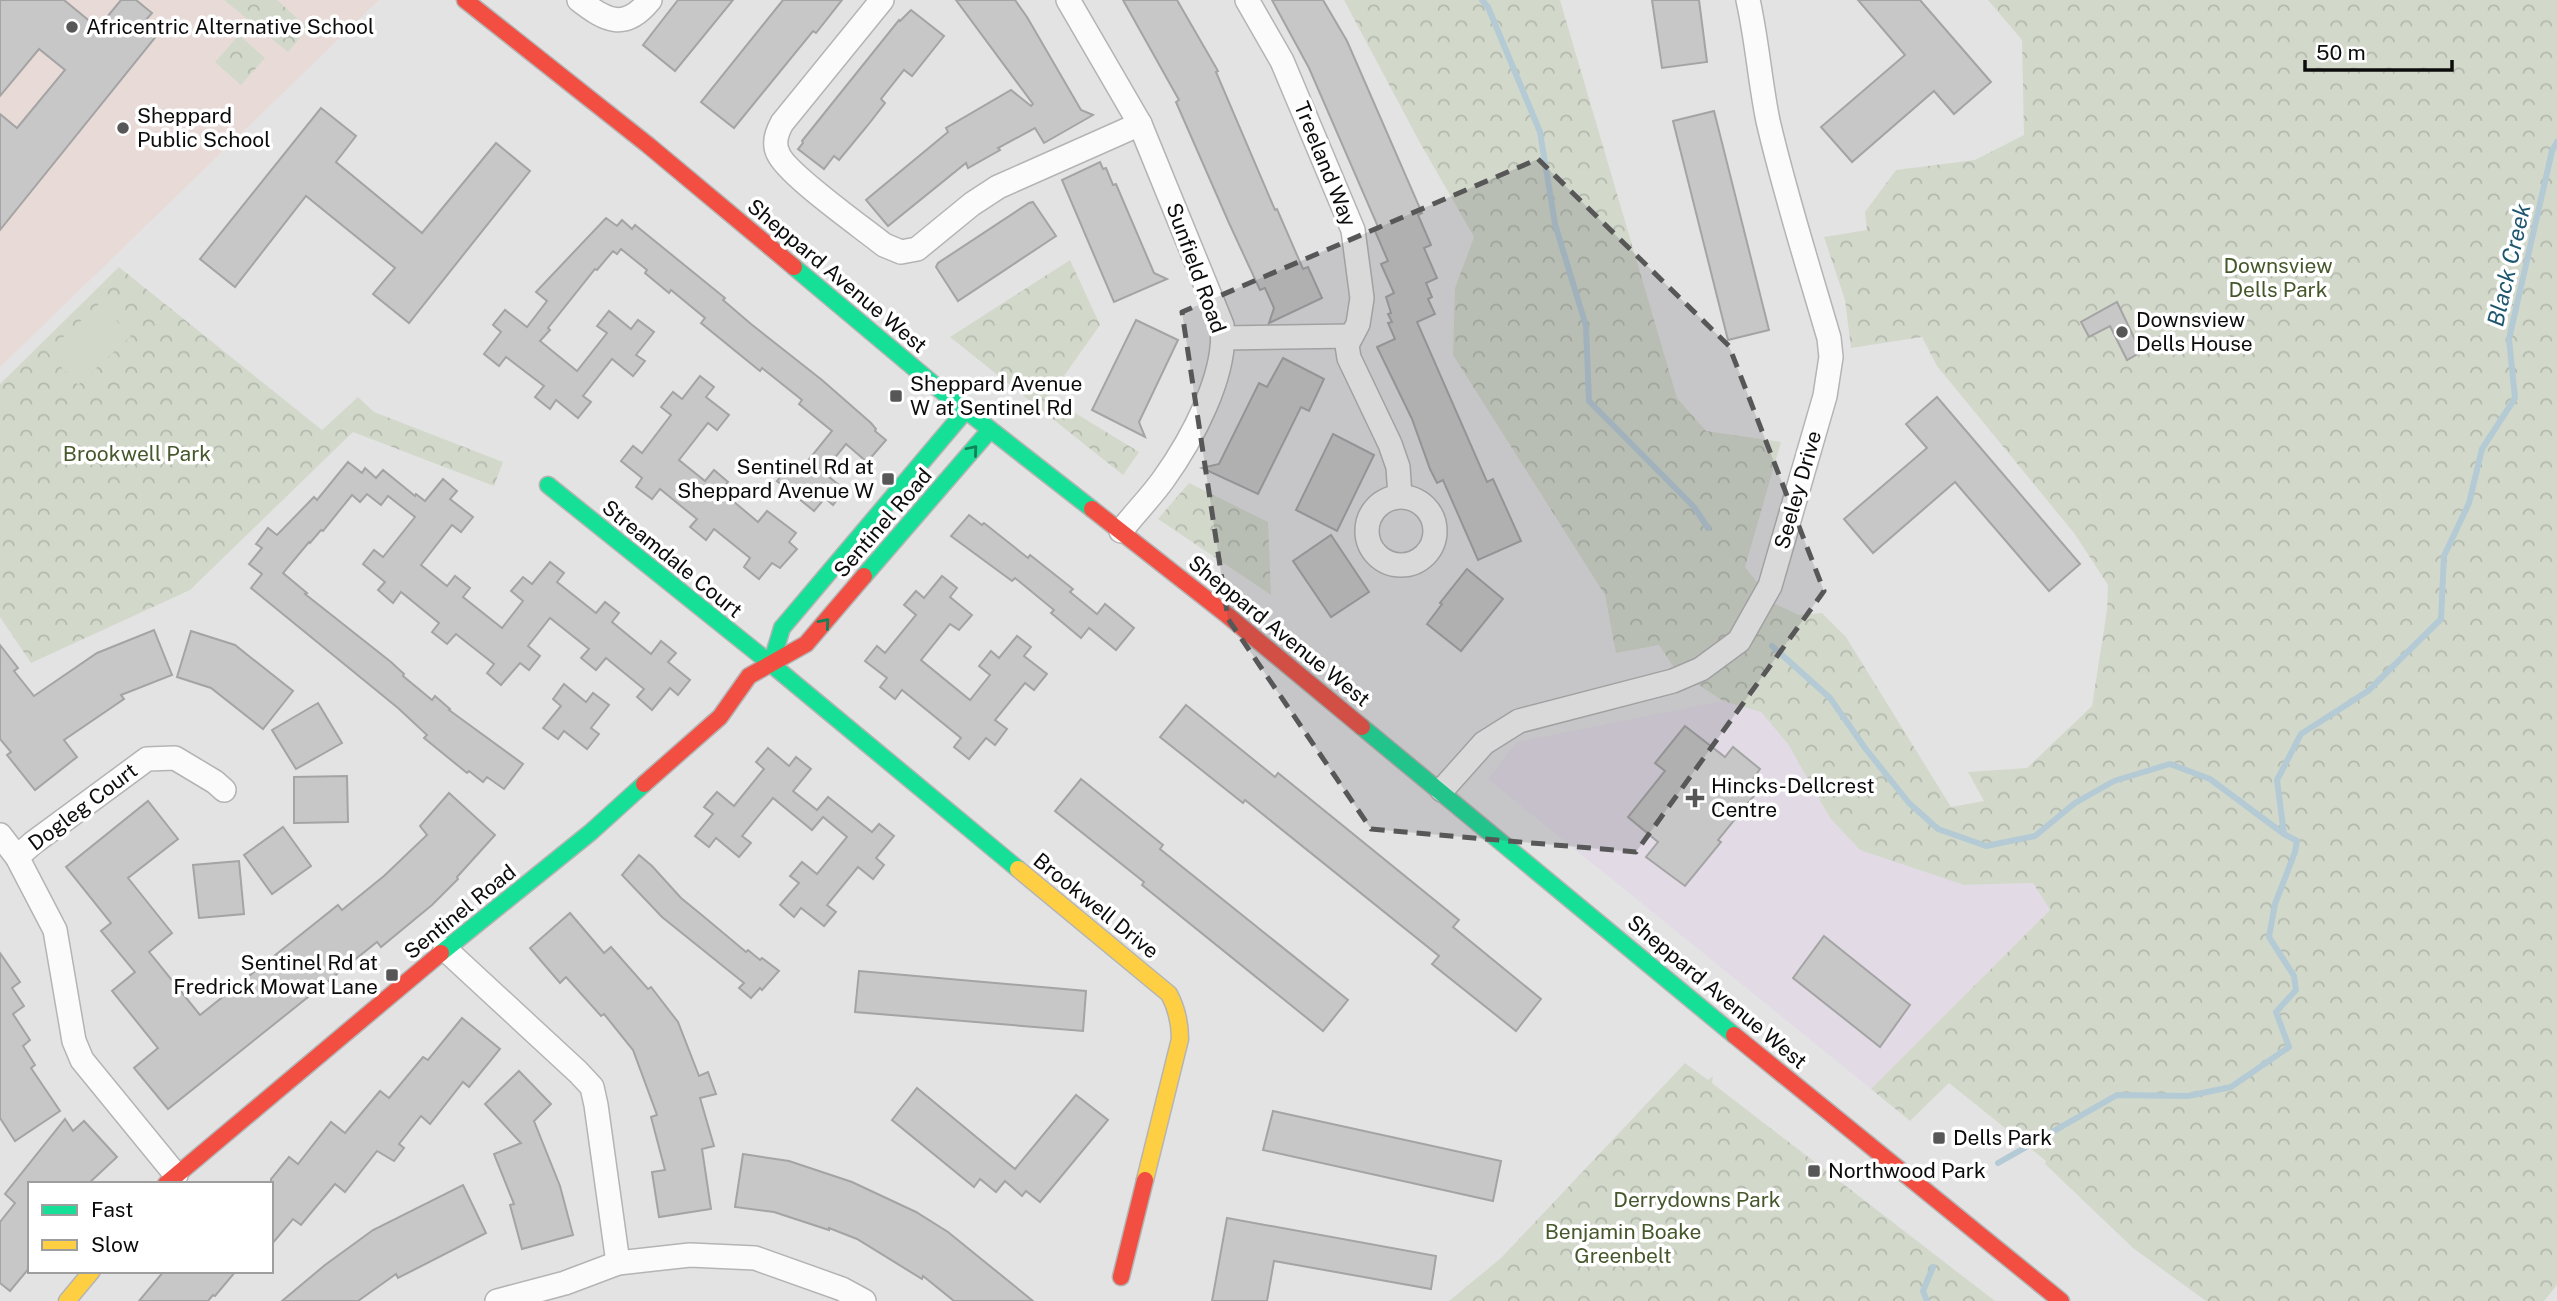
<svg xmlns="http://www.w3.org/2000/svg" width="2557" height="1301" font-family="'Public Sans',sans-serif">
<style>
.commercial{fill:#e2dbe6}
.education{fill:#e8dad7}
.forest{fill:url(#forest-crowns)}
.pitch{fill:#d2d9cb}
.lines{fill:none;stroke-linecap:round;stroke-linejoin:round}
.stream{stroke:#b4cad5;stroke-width:6}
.building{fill:#c8c7c7;stroke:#a4a4a5;stroke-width:2}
.street-casing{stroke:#b4b4b5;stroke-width:26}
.fast-casing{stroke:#b4b4b5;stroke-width:19}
.slow-casing{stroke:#b4b4b5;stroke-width:19}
.jam-casing{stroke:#b4b4b5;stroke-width:19}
.street{stroke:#fbfbfb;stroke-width:23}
.fast{stroke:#16e098;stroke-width:16}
.slow{stroke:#ffcf43;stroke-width:16}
.jam{stroke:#f24e42;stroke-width:16}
.oneway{stroke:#128159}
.marked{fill:#575758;fill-opacity:0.2;stroke:#575758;stroke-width:5;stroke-dasharray:14 9;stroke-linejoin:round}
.poi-dot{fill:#575758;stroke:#fff;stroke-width:2.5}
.labels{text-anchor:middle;stroke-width:7;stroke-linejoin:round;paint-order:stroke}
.poi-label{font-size:21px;fill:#0c0c0d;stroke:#fff;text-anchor:start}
.street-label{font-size:21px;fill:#0c0c0d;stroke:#fff}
.park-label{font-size:21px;fill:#45572b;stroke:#fff}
.water-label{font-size:23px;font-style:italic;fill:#1d566e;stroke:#fff}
</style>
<defs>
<pattern id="forest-crowns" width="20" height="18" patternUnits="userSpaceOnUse" patternTransform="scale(1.75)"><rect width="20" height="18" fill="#d2d9cb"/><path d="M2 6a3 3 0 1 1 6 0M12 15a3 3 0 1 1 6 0" fill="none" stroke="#b3b9ad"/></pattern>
</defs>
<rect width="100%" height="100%" fill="#e3e3e4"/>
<polygon class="commercial" points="1723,701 1761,711 1788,744 1830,818 1964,885 2033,883 2050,910 1871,1089 1488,779 1517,742"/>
<polygon class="education" points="0,0 379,0 0,367"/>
<g class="forest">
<polygon points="224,0 277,0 308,28 288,52"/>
<polygon points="1344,0 1560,0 1677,398 1706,431 1781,442 1745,567 1773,603 1799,615 1822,613 1846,637 1951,807 1984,801 1968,772 2027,768 2092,706 2107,610 2108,585 2074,533 1937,366 1922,337 1851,348 1845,300 1824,237 1867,230 1865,212 1896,170 1975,160 2024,135 2022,40 1988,0 2557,0 2557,1285 2544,1301 2206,1301 2133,1248 2045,1164 2046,1161 1949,1083 1910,1121 1871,1089 2050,910 2033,883 1964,885 1860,850 1830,818 1788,744 1761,712 1723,701 1675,669 1659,645 1616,653 1605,595 1453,355 1455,288 1474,237 1419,141"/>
<polygon points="239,35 265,58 241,85 215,62"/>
<polygon points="1070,260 1100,325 1049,397 1139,452 1123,475 950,337"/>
<polygon points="119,267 322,430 358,397 374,412 503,462 494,486 353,432 190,590 31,663 0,617 0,384"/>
<polygon points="1189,483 1268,522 1271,595 1158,519"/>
<polygon points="1685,1063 1708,1080 1713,1076 1712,1083 1995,1301 1449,1301 1501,1258"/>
</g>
<polygon class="pitch" points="100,303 131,336 78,385 47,352"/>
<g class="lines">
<g class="stream">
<polyline points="1482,0 1488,7 1540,132 1555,224 1586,326 1589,401 1694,507 1708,528"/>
<polyline points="1772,646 1830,698 1865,748 1909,803 1938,829 1986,846 2035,836 2075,803 2114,781 2170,764 2210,779 2284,834 2297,841 2295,852 2275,904 2269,937 2294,976 2296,990 2276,1012 2289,1047 2231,1087 2188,1096 2117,1095 1998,1163"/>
<polyline points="2284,834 2277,780 2301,734 2368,691 2441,619 2444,556 2469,503 2482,449 2515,398 2509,339 2552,151 2557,142"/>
<polyline points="1927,1301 1923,1291 1933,1267"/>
</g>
</g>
<g class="building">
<polygon points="0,0 64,0 98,28 121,0 136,0 152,13 143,23 158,34 0,230 0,114 17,128 65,70 39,49 0,96"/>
<polygon points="678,0 733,0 675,71 643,45"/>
<polygon points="783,0 842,0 816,33 813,31 734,128 701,102"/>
<polygon points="956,0 1015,0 1027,17 1081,110 1093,115 1044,143 1035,128 998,148 1000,150 968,168 966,163 888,226 866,200 948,132 946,128 1011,90 1031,106 1033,104"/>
<polygon points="1123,0 1177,0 1218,71 1216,72 1275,210 1277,209 1303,269 1308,267 1322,298 1269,323 1274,308 1265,288 1260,290 1229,223 1176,102 1179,100"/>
<polygon points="1272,0 1323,0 1347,41 1422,213 1418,215 1431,245 1424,248 1437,278 1426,283 1432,297 1428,299 1435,314 1417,322 1487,482 1493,479 1521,541 1478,560 1443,480 1437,483 1430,469 1412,419 1377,347 1395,339 1388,323 1392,322 1388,314 1391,313 1386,297 1394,293 1381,264 1388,261 1375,231 1379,229 1309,68"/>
<polygon points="1652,0 1699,0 1707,62 1662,68"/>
<polygon points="1858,0 1920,0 1991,82 1954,114 1934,91 1852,162 1821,127 1905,55"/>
<polygon points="911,10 944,36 912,76 904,70 881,99 885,103 868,125 839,160 834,156 824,169 798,149 803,143 802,141 899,20 900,21"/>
<polygon points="321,108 356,136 336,162 422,233 496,143 530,171 409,323 373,294 395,268 306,196 235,287 200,259"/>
<polygon points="1714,111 1769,330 1728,340 1673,121"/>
<polygon points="1100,162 1103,169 1106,168 1113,185 1116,184 1154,273 1167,279 1114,302 1062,180"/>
<polygon points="1033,202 1056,236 958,301 936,267 938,263 1029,203"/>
<polygon points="606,218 617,226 622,220 632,229 635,225 725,298 723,300 751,324 822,380 871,423 876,429 875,431 886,440 867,462 846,444 823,472 845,490 833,505 825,498 814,511 777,481 789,466 798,473 832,431 799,404 802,400 762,368 760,371 701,323 705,318 671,290 669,293 645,273 647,270 621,249 617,254 613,251 597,270 595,269 548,328 550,330 540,341 577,371 607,333 597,326 609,311 631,329 638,320 654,332 636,355 645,361 633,376 612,359 583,396 591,402 578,418 556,400 550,409 535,397 544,386 506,357 499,366 484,354 501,332 493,325 505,310 527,327 547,301 536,292"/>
<polygon points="2117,302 2141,352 2127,360 2110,326 2089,337 2081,322"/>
<polygon points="1136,320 1178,340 1139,422 1145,437 1092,410"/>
<polygon points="1283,358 1324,379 1309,411 1301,407 1258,494 1202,468 1219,464 1259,383 1267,387"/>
<polygon points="700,376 714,387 706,397 729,415 717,430 708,423 679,460 705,481 714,470 728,482 721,491 758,522 767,511 796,533 789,542 797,549 780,568 772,563 759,579 744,567 750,558 714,529 706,540 690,527 697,519 660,489 652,499 636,487 642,478 621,461 633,446 642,453 671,415 661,407 673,392 682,399"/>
<polygon points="1937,397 2080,564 2049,591 1955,482 1873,553 1844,519 1927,448 1906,424"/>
<polygon points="1333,434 1374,455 1337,531 1296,510"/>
<polygon points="348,462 362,473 365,468 376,478 383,470 415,496 416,494 425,501 443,479 457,491 450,499 473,517 461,532 452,525 421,565 447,586 455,576 470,588 463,597 502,628 523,601 511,591 523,577 532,584 550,562 564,573 557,582 596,613 605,602 619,613 612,622 651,654 661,641 676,653 668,662 690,680 678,695 670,688 652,710 637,697 644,689 606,658 596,670 581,658 589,649 550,618 528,646 540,656 529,670 520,663 501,685 487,673 494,664 456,634 447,644 432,632 439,623 401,592 393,603 378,590 385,582 363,564 374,550 383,557 415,517 388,496 381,505 367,494 360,502 352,495 323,531 321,530 310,543 309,542 283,573 307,593 305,594 391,662 404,674 403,676 432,700 435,696 450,709 449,710 523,764 504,789 487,777 483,782 469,771 467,773 424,738 427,735 398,708 251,588 262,574 249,564 262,548 256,544 268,528 277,535 314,497 317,500"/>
<polygon points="969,515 982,525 984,523 1028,558 1030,555 1073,589 1070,592 1097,614 1105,604 1134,628 1116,650 1089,628 1081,638 1051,613 1054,610 1015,578 1012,581 951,536"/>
<polygon points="1331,535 1369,592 1331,617 1293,561"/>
<polygon points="1467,569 1503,599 1461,651 1427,624 1442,604 1440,603"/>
<polygon points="942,576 957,588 950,597 972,615 959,630 950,624 921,660 970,700 990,675 979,666 991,651 999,658 1017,636 1031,647 1024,656 1047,674 1034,690 1025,683 995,720 1007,729 995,745 986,738 969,759 954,747 961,738 902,690 895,699 880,687 887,678 865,661 877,646 885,653 916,615 904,605 916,591 924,598"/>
<polygon points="154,630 172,675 121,695 124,699 64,740 77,757 35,790 7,755 11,752 0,739 0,645 18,668 14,671 34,696 97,653"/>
<polygon points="191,631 235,645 293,691 263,729 211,688 177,677"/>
<polygon points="564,684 586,702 593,693 609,705 591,728 599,734 587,749 564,731 558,739 543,728 561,706 553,699"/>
<polygon points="318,703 342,743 296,769 272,730"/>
<polygon points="1186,705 1275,777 1278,773 1459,920 1453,927 1541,999 1516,1031 1432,964 1439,956 1245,800 1243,803 1160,737"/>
<polygon points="1685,726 1725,757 1733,747 1760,769 1753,779 1762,786 1718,840 1721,842 1685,886 1646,857 1658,842 1628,817 1665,771 1655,763"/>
<polygon points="768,748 789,766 796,757 811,769 793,791 817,810 828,797 872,832 879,824 894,836 876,858 884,865 873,879 858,867 827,905 836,912 824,926 801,908 794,917 780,905 799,883 790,876 802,862 817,874 847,837 823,817 812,830 773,798 742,836 751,843 739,857 716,838 709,847 695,836 713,814 704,807 709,801 717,792 734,806 764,769 756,762"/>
<polygon points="347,776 348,822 294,823 294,777"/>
<polygon points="1081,779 1163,845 1160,849 1348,1000 1323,1031 1142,885 1144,882 1055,811"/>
<polygon points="449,793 495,835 457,877 458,879 432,905 381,947 377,942 168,1109 134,1068 158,1048 112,991 135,972 101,931 111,923 66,867 148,801 178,839 128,878 172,933 149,952 200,1015 338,905 342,910 384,876 427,835 420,826"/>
<polygon points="283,827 311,866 272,894 244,855"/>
<polygon points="639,855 652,866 681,898 703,916 746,952 748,950 760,960 762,958 779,971 762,990 760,988 751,998 739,988 744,983 662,917 622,875"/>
<polygon points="239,861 244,914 199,918 193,865"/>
<polygon points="570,913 604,953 611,947 648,989 651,987 678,1022 699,1076 708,1072 716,1094 700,1098 714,1146 702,1149 711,1209 659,1217 652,1172 665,1170 651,1117 657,1115 633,1050 604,1014 601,1016 566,977 560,983 530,948"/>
<polygon points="1824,936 1910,1005 1880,1047 1793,978"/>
<polygon points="0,953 20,982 12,988 24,1006 13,1014 30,1040 23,1046 35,1065 31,1068 60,1111 15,1141 0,1118"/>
<polygon points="859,971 1086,991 1083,1031 855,1012"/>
<polygon points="462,1018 500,1049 469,1087 463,1082 430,1124 421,1116 399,1144 404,1148 394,1161 377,1151 345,1192 335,1184 301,1225 293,1219 271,1245 271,1179 289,1157 298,1164 331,1122 345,1133 380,1091 389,1098 423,1057 428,1060"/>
<polygon points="519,1071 551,1104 534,1121 560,1186 573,1235 522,1249 510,1205 514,1204 494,1154 521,1143 485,1104"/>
<polygon points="917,1088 1015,1169 1076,1095 1108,1120 1040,1202 1026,1191 1022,1196 1005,1181 996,1192 980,1179 974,1187 892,1120"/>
<polygon points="1273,1111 1501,1161 1493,1201 1263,1150"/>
<polygon points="65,1119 73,1131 84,1121 117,1157 88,1184 30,1184 30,1267 10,1291 0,1283 0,1222 15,1203 5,1194"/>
<polygon points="743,1154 789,1161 852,1182 916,1212 948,1232 1033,1301 954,1301 923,1276 922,1279 857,1239 829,1228 829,1230 774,1212 735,1207"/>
<polygon points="463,1185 486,1233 398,1278 396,1274 358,1301 282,1301 325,1265 373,1230"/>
<polygon points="1227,1218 1436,1256 1431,1289 1274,1261 1267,1301 1212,1301"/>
<polygon points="164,1271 236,1271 215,1296 213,1295 208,1301 139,1301"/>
</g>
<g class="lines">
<g class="street-casing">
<g id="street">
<path d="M579,0C606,21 625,31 650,0"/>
<path d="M882,0L782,123C777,132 773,143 778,153C785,173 863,228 884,245L901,252L917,249L972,204L998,187L1140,124"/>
<path d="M1068,0L1140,124L1222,325C1228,374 1191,441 1163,480C1150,498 1134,514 1121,531"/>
<polyline points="1247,0 1282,61 1353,230 1362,298 1358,324 1347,345 1349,358 1390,444 1398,467 1400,496"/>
<polyline points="1223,338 1351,336"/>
<circle cx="1401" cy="531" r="34"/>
<path d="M1442,790L1484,743L1519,721L1673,681L1701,669L1739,641L1770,586L1825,396L1831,357L1829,338C1808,266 1785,194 1768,121C1760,82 1757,40 1748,0"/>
<polyline points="0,835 17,857 55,930 74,1041 82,1060 176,1175"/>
<polyline points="17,857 33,843 147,759 175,758 215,782 224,790"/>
<polyline points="445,949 578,1072 592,1087 596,1105 618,1263"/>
<polyline points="497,1301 565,1283 618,1263 690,1255 755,1258 842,1289 864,1301"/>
</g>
</g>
<g class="fast-casing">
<g id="fast">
<polyline points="794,267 950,398 1092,509"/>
<polyline points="548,485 771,664 1018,869"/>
<polyline points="864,576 990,430"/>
<polyline points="771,664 782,628 966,410"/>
<polyline points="1362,727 1734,1035"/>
<polyline points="441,953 591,832 644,784"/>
</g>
</g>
<g class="slow-casing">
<g id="slow">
<path d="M1018,869L1169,994C1177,1009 1180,1022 1180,1039L1145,1180"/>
<polyline points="67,1301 92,1271"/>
</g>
</g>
<g class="jam-casing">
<g id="jam">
<polyline points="465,0 648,145 794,267"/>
<polyline points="1092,509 1227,615 1362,727"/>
<polyline points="644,784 720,717 749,676 806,644 864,576"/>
<polyline points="1734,1035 2061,1301"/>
<polyline points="166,1184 441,953"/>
<polyline points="1121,1277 1145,1180"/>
</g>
</g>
<use href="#street" class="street"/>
<use href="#fast" class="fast"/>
<use href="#slow" class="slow"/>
<use href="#jam" class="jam"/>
</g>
<defs><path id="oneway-chevron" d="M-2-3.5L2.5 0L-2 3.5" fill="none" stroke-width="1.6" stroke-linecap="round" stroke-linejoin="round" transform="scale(1.75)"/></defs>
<g class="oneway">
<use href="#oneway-chevron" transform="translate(973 450) rotate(-50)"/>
<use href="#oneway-chevron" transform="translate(825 623) rotate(-49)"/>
</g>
<path class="marked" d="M1538,159L1729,346L1824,591L1636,852L1371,829L1228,619L1182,312Z"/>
<g class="poi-dot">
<circle cx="72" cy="27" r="7"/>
<circle cx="123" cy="128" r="7"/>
<circle cx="2122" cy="332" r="7"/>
<rect x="889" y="389" width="14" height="14" rx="3.5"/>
<rect x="881" y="472" width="14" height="14" rx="3.5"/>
<path d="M1691.5 787.5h7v7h7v7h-7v7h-7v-7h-7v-7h7z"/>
<rect x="385" y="968" width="14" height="14" rx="3.5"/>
<rect x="1932" y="1131" width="14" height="14" rx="3.5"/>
<rect x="1807" y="1164" width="14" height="14" rx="3.5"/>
</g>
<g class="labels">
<g class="poi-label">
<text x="86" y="34">Africentric Alternative School</text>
<text x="137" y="123">Sheppard<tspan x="137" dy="24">Public School</tspan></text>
<text x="2136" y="327">Downsview<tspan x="2136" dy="24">Dells House</tspan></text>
<text x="910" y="391">Sheppard Avenue<tspan x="910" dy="24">W at Sentinel Rd</tspan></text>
<text x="874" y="474" text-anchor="end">Sentinel Rd at<tspan x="874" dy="24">Sheppard Avenue W</tspan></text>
<text x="1711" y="793">Hincks-Dellcrest<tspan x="1711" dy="24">Centre</tspan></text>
<text x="378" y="970" text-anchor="end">Sentinel Rd at<tspan x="378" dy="24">Fredrick Mowat Lane</tspan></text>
<text x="1953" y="1145">Dells Park</text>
<text x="1828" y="1178">Northwood Park</text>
</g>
<g class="street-label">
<text transform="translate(1325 164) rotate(68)" y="7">Treeland Way</text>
<text transform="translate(1196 268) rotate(70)" y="7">Sunfield Road</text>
<text transform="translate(837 276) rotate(40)" y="7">Sheppard Avenue West</text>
<text transform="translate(1798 490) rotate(-74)" y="7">Seeley Drive</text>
<text transform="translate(883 523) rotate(-49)" y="7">Sentinel Road</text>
<text transform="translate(672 559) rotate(39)" y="7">Streamdale Court</text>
<text transform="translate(1279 631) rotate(39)" y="7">Sheppard Avenue West</text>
<text transform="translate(83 807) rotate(-37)" y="7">Dogleg Court</text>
<text transform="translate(1096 906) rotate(39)" y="7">Brookwell Drive</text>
<text transform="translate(460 912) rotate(-39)" y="7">Sentinel Road</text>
<text transform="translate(1717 992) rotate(40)" y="7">Sheppard Avenue West</text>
</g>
<g class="park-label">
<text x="2278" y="273">Downsview<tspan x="2278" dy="24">Dells Park</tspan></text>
<text x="137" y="461">Brookwell Park</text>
<text x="1697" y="1207">Derrydowns Park</text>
<text x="1623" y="1239">Benjamin Boake<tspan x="1623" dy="24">Greenbelt</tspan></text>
</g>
<g class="water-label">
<text transform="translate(2509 265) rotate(-77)" y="8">Black Creek</text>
</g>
</g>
<rect x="28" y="1182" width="245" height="91" fill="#ffffff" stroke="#9e9e9e" stroke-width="2"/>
<rect x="42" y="1205" width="35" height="10" fill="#16e098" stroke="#9e9e9e" stroke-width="2"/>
<text x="91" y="1217" font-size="21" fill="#0c0c0d">Fast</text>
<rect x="42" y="1240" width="35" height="10" fill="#ffcf43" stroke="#9e9e9e" stroke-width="2"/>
<text x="91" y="1252" font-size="21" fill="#0c0c0d">Slow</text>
<path d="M2305 60v10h147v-10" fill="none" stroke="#0c0c0d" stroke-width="3.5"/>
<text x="2316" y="60" font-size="21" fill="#0c0c0d" stroke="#ffffff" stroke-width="5" paint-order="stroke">50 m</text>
</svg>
